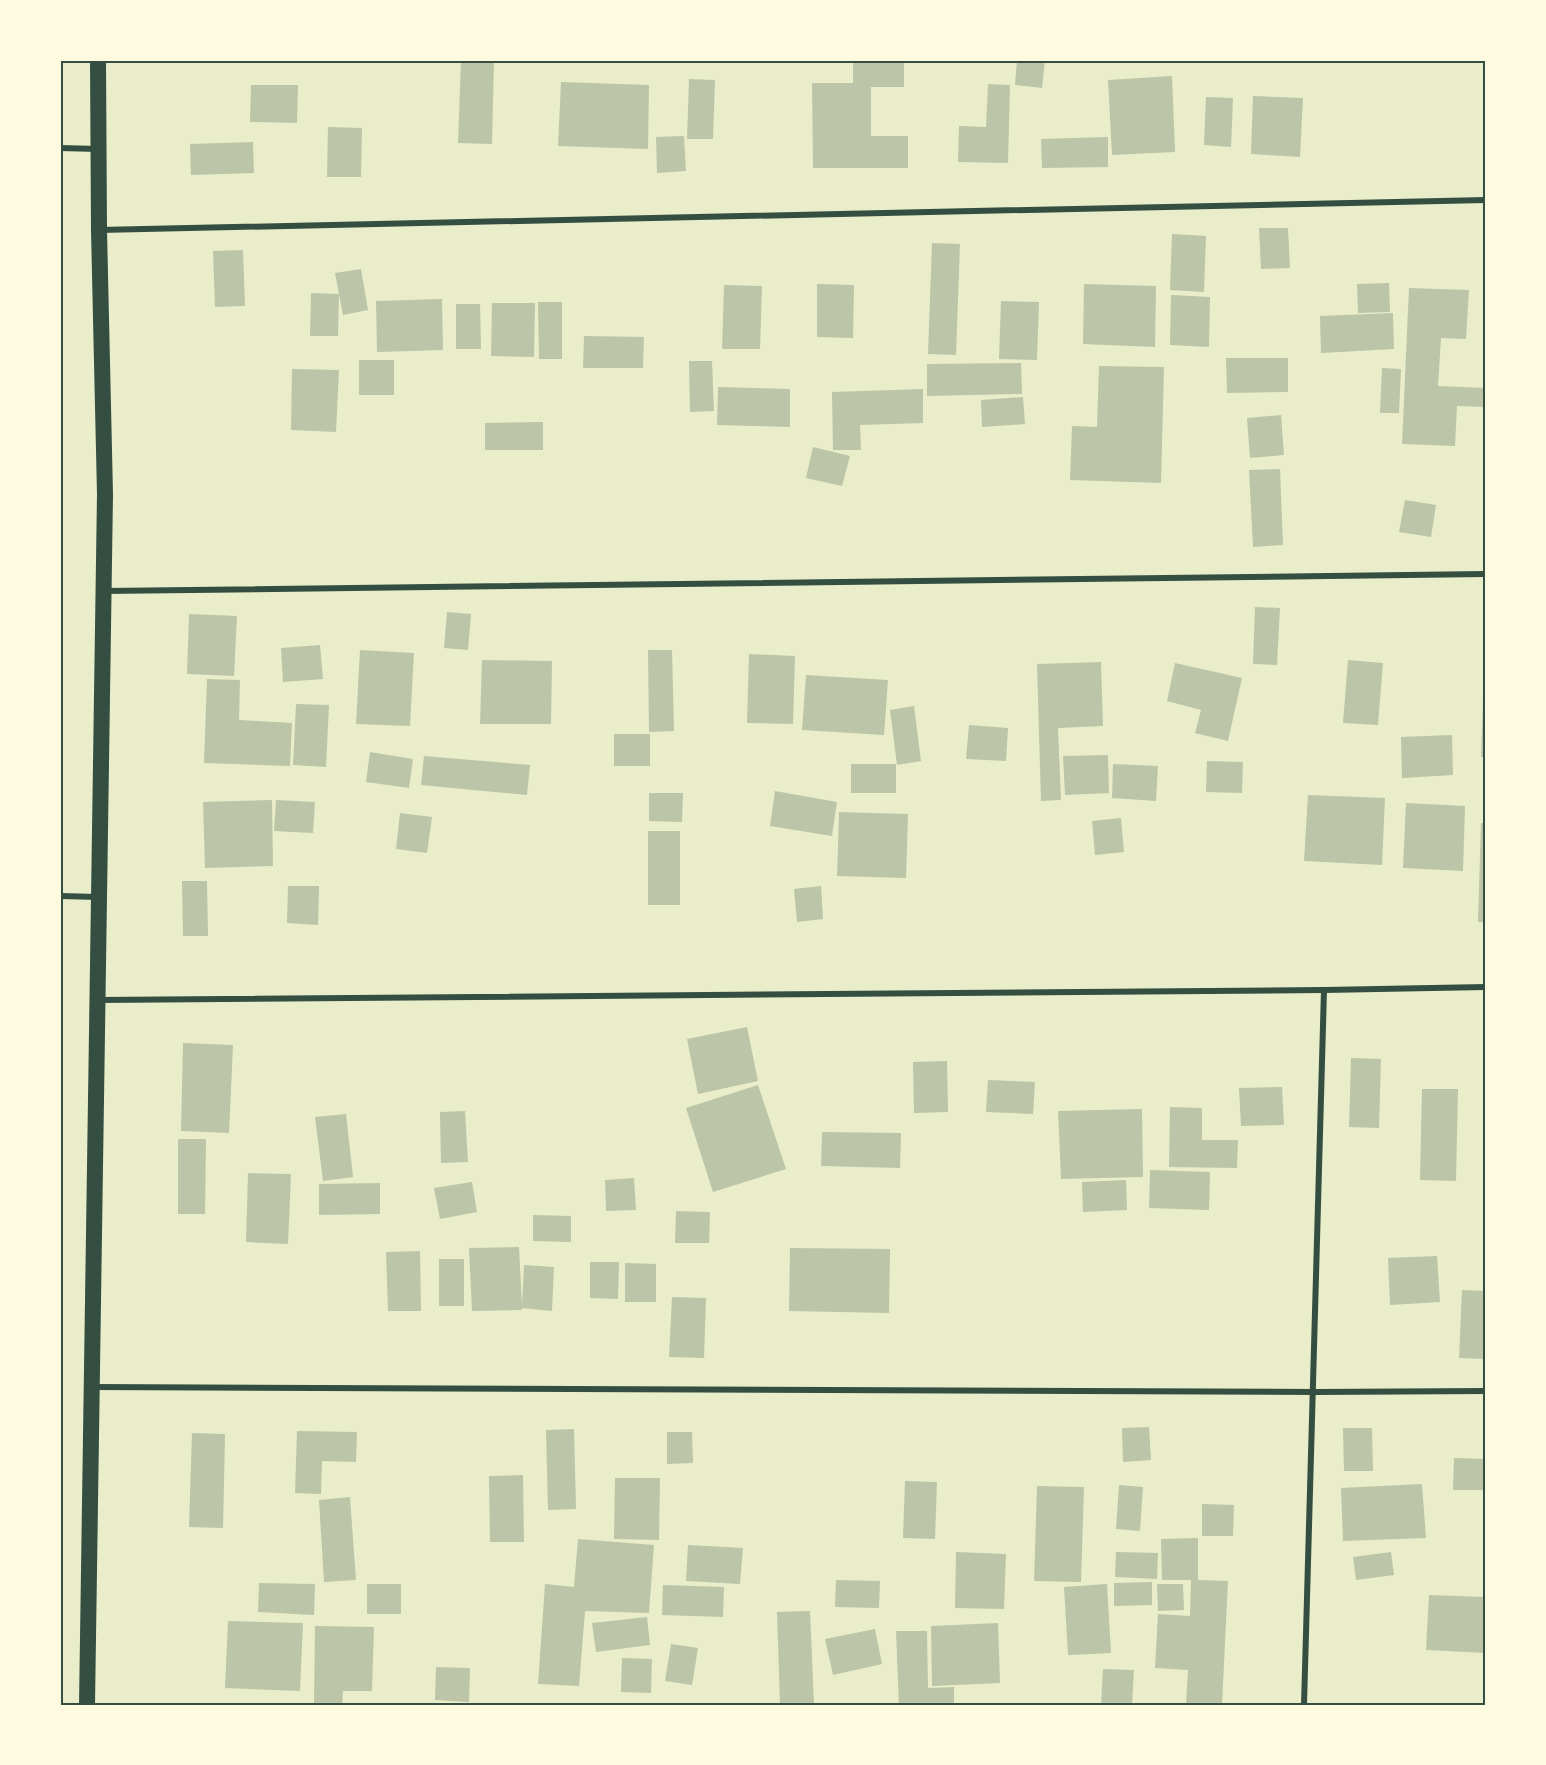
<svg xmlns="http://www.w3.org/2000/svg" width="1546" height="1765" font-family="Karla,sans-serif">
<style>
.building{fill:#bcc5a7}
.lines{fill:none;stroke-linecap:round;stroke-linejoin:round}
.minor{stroke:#344e41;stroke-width:6}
.trunk{stroke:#344e41;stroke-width:16}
.neatline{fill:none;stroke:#344e41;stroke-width:2}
</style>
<rect width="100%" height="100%" fill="#e9edc9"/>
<g class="building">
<polygon points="461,60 494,60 492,144 458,143"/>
<polygon points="853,60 904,60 904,87 871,87 871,136 908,136 908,168 813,168 812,83 853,83"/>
<polygon points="1017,60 1045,60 1042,88 1015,85"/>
<polygon points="1172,76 1175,152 1112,155 1108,80"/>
<polygon points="689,79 715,80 713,139 687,139"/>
<polygon points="561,82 649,85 648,149 558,146"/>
<polygon points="988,84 1010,85 1008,163 958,162 959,126 986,127"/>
<polygon points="251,85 298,85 297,123 250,122"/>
<polygon points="1253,96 1303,98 1300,157 1251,154"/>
<polygon points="1206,97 1233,98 1231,147 1204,145"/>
<polygon points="328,127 362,128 361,177 327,177"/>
<polygon points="684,136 686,171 657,173 656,137"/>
<polygon points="1108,137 1108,167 1042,168 1041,139"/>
<polygon points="253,142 254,173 191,175 190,144"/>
<polygon points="1259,228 1288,228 1290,268 1261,269"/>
<polygon points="1172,234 1206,236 1204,292 1170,290"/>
<polygon points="932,243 960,244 956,355 928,354"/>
<polygon points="243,250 245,306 215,307 213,251"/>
<polygon points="361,269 368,310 343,315 335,273"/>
<polygon points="1389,283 1390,312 1358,313 1357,284"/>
<polygon points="817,284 854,285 853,338 817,337"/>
<polygon points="1084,284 1156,286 1155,347 1083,344"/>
<polygon points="724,285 762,286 760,349 722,349"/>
<polygon points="1409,288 1469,290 1466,339 1441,338 1438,386 1486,388 1486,407 1457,406 1455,446 1402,444"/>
<polygon points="311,293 339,294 338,336 310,336"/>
<polygon points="1171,295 1210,297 1209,347 1170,345"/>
<polygon points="442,299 443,350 377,352 376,301"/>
<polygon points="1001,301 1039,302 1037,360 999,359"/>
<polygon points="538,302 562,302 562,359 539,359"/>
<polygon points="492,303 535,303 534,357 491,356"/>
<polygon points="456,304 480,304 481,349 456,349"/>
<polygon points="1393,313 1394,349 1321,353 1320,316"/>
<polygon points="584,336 644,337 643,368 583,368"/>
<polygon points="1226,358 1288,358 1288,392 1227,393"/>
<rect x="359" y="360" width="35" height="35"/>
<polygon points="689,361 712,361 714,411 690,412"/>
<polygon points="1021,363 1022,394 927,396 927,364"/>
<polygon points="1099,366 1164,367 1161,483 1070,480 1072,426 1097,427"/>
<polygon points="1382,368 1401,369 1399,413 1380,413"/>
<polygon points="292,369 339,370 336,432 291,430"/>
<polygon points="718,387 790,389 790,427 717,425"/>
<polygon points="923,389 923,423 860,425 861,450 833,450 832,392"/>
<polygon points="1023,397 1025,424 982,427 981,400"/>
<polygon points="1281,415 1284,455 1250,458 1247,418"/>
<polygon points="543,422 543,450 485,450 485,423"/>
<polygon points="813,447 850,456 842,486 806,478"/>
<polygon points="1280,469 1283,545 1253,547 1249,470"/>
<polygon points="1405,500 1436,505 1431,537 1399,532"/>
<polygon points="1255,607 1280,608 1277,665 1253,664"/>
<polygon points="447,612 471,614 468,650 444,648"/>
<polygon points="189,614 237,616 234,676 187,674"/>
<polygon points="320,645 323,679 283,682 281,648"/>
<polygon points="360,650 414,653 410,726 356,724"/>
<polygon points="648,650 672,650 674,731 649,732"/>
<polygon points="749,654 795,656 793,724 747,723"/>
<polygon points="482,660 552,661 551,724 480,724"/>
<polygon points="1348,660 1383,663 1378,725 1343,723"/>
<polygon points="1101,662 1103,726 1058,728 1061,800 1041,801 1037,664"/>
<polygon points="1175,663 1242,678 1228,741 1195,733 1201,710 1167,701"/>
<polygon points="1484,670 1486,670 1486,757 1481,757"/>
<polygon points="806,675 888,680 884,735 802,730"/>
<polygon points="207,679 240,680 239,720 292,723 290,766 204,763"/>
<polygon points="296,704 329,705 326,767 293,765"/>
<polygon points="914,706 921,761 897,765 890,710"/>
<polygon points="969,725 1008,728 1006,761 966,759"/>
<rect x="614" y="734" width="36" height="32"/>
<polygon points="1452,735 1453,775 1402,778 1401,737"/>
<polygon points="370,752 413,759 409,788 366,782"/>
<polygon points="1108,755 1109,793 1065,795 1063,756"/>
<polygon points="424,756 530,765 527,795 421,785"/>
<polygon points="1207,761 1243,762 1242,793 1206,792"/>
<rect x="851" y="764" width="45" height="29"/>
<polygon points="1113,764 1158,766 1156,801 1112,798"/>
<polygon points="775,791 837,802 832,836 770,826"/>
<polygon points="649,793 683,793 682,822 649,821"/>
<polygon points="1308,795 1385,798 1382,865 1304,861"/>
<polygon points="272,800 273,866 205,868 203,802"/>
<polygon points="276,800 315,802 313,833 274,831"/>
<polygon points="1406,803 1465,806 1463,871 1403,868"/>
<polygon points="839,812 908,814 906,878 837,876"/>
<polygon points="400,813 432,817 427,853 396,849"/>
<polygon points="1121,818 1124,852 1095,855 1092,821"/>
<polygon points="1481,823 1486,823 1486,922 1478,922"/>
<rect x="648" y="831" width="32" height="74"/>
<polygon points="182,881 207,881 208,936 183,936"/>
<polygon points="288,886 319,886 318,925 287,923"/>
<polygon points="821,886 823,919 797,922 794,889"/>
<polygon points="747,1027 758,1081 698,1094 687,1039"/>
<polygon points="183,1043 233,1045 229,1133 181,1131"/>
<polygon points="1351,1058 1381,1059 1379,1128 1349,1127"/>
<polygon points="947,1061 948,1112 914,1113 913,1062"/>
<polygon points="988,1080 1035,1082 1033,1114 986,1112"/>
<polygon points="758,1085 786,1169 713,1192 686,1108"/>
<polygon points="1282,1087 1284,1125 1241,1126 1239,1088"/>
<polygon points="1422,1089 1458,1089 1456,1181 1420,1180"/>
<polygon points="1170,1107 1202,1108 1202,1140 1238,1140 1237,1168 1169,1167"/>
<polygon points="1142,1109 1143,1177 1061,1179 1058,1111"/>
<polygon points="465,1111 468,1162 441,1163 440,1112"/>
<polygon points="346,1114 353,1177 323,1181 315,1117"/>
<polygon points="822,1132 901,1133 900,1168 821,1166"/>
<polygon points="178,1139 206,1139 205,1214 178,1214"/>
<polygon points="1150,1170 1210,1172 1209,1210 1149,1208"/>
<polygon points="248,1173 291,1174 288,1244 246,1242"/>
<polygon points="634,1178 636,1210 606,1211 605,1180"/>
<polygon points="1126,1180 1127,1210 1083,1212 1082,1182"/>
<polygon points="472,1182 477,1212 440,1219 434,1188"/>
<polygon points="380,1183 380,1214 319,1215 319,1184"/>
<polygon points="676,1211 710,1212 709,1243 675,1243"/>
<polygon points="533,1215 571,1216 571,1242 533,1241"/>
<polygon points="519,1247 522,1306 524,1265 554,1267 552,1311 522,1308 522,1310 472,1311 469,1248"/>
<polygon points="790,1248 890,1249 889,1313 789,1311"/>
<polygon points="420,1251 421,1311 388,1311 386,1252"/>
<polygon points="1437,1256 1440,1302 1390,1305 1388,1258"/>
<rect x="439" y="1259" width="25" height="47"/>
<polygon points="590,1262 619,1262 618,1299 590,1298"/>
<polygon points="625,1263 656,1264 656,1302 625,1302"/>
<polygon points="1462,1290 1486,1291 1486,1359 1459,1358"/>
<polygon points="672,1297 706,1298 704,1358 669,1357"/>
<polygon points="1149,1427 1151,1460 1123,1462 1122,1428"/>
<polygon points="1343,1428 1372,1428 1373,1471 1344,1471"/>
<polygon points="574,1429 576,1509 548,1510 546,1430"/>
<polygon points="297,1431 357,1432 356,1462 322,1461 321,1494 295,1493"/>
<polygon points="667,1432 692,1432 693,1463 667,1464"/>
<polygon points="192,1433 225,1434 223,1528 189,1527"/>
<polygon points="1454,1458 1486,1459 1486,1490 1453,1490"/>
<polygon points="523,1475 524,1542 490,1542 489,1476"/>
<polygon points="615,1478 660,1478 659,1540 614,1539"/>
<polygon points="905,1481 937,1482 935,1539 903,1538"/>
<polygon points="1422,1484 1426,1538 1343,1541 1341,1488"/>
<polygon points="1119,1485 1143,1487 1140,1531 1116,1529"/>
<polygon points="1037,1486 1084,1487 1081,1582 1034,1581"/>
<polygon points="350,1497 356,1580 324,1582 319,1500"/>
<polygon points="1202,1504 1234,1505 1233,1536 1202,1536"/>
<polygon points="1198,1538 1198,1580 1228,1581 1222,1705 1186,1705 1188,1670 1155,1668 1158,1614 1190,1616 1191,1580 1162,1580 1161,1539"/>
<polygon points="578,1539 654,1545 649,1613 585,1611 579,1686 538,1684 545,1584 574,1587"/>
<polygon points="688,1545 743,1548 740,1584 686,1581"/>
<polygon points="956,1552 1006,1554 1004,1609 955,1608"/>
<polygon points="1116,1552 1158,1553 1157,1579 1115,1577"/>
<polygon points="1391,1552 1394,1575 1356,1580 1353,1557"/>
<polygon points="836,1580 880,1581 879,1608 835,1607"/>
<polygon points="1152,1582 1152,1605 1114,1606 1114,1583"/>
<polygon points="259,1583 315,1584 314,1615 258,1612"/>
<rect x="367" y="1584" width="34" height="30"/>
<polygon points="1107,1584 1111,1653 1068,1655 1064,1587"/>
<polygon points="1157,1584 1183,1584 1184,1610 1158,1611"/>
<polygon points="663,1585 724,1587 723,1617 662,1615"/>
<polygon points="1429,1595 1486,1597 1486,1653 1426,1650"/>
<polygon points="810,1611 814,1705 780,1705 777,1612"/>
<polygon points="647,1617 650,1645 596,1652 592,1623"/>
<polygon points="228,1621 303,1623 300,1691 225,1688"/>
<polygon points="998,1623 1000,1683 932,1686 931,1626"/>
<polygon points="315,1626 374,1627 372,1691 343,1691 342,1705 314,1705"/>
<polygon points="875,1629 882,1664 833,1675 825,1639"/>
<polygon points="896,1631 927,1631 928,1688 954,1687 954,1705 899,1705"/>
<polygon points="671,1644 698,1648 692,1685 665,1681"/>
<polygon points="622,1658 652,1659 651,1693 621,1692"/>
<polygon points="436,1667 470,1668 469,1702 435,1700"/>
<polygon points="1103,1669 1134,1670 1132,1705 1101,1705"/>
</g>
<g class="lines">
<g class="minor">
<polyline points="60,148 98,149"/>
<polyline points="99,230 1486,200"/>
<polyline points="104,591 1486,574"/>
<polyline points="60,896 98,897"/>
<polyline points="98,1000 1324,990 1486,987"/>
<polyline points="92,1387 1314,1392 1486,1391"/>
<polyline points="1304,1705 1324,990"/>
</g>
<polyline class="trunk" points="87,1705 105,494 99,230 98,60"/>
</g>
<rect width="1546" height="1765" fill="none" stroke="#fefae0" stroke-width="123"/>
<rect x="62" y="62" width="1422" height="1642" class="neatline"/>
</svg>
